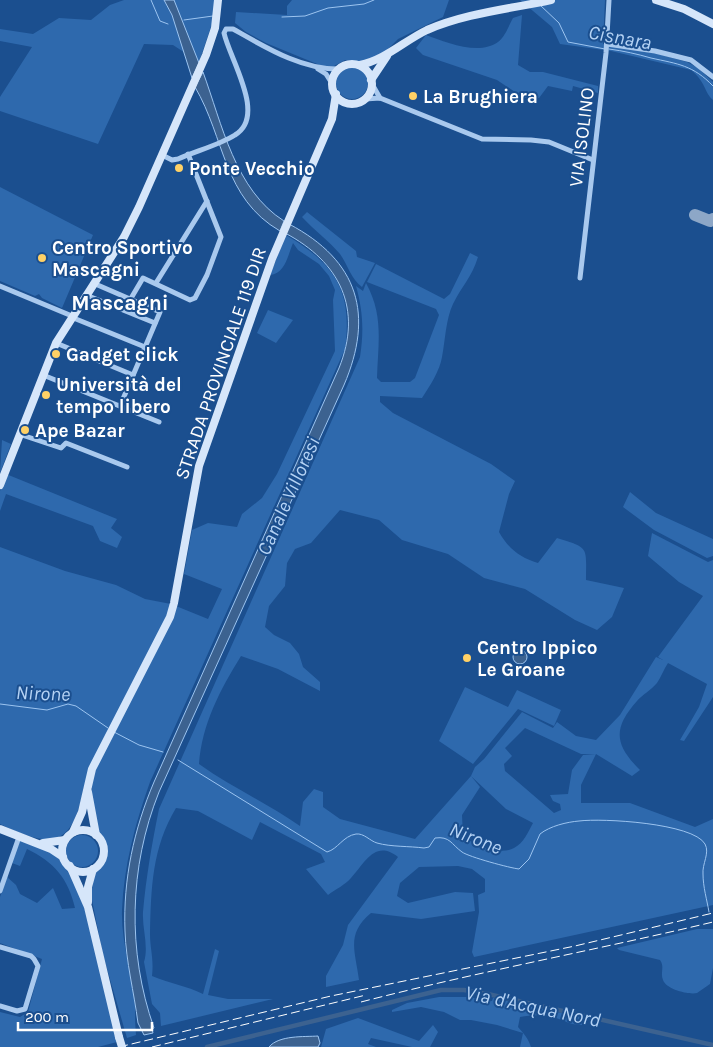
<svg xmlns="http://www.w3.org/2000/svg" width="713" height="1047" font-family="Karla,sans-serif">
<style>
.green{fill:#2e69ad}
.water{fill:#3c6290;stroke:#9cc4f0}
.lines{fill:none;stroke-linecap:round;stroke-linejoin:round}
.stream{stroke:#9cc4f0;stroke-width:1}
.canal{stroke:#3c6290;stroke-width:4.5}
.taxiway{stroke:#8da7c7;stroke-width:12}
.street{stroke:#a9c9ee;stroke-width:5}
.secondary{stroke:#d6e6fa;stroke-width:8}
.rail{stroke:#fff;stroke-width:1;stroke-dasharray:9 4;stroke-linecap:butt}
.secondary-bridge{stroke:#d6e6fa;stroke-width:8}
.poi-dot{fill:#ffd166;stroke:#1b4f8f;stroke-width:2}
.labels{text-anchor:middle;stroke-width:4;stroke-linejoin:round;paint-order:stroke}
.poi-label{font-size:19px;font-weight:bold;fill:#fff;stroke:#1b4f8f;text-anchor:start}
.street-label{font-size:19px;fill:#fff;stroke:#1b4f8f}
.water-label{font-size:20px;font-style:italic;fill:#b5d3f5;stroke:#1b4f8f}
.quarter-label{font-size:21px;font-weight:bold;fill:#fff;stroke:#1b4f8f}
</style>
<rect width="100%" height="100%" fill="#1b4f8f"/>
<g class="green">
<polygon points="124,0 215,0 214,18 199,62 173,45 144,44 98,144 0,111 0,97 32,47 0,41 0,29 33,34 59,18 91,20 110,5"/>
<polygon points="292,0 449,0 443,17 398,39 386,51 370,60 361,62 345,60 334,66 322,66 266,43 246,32 235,23 236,12 287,15 287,6"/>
<path d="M520,0H605L603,44L655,53L687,62L698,68L713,82V100C704,92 706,82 691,70L611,51L560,44L552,27Z"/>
<path d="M522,15L518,65L530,72H543L598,86V93L573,86L572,91L548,86L539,98H524L497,80L423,55L416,48L426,35C445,42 479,56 498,42C505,37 509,25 513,18Z"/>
<circle cx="352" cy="83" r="16"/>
<polygon points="0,187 93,235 62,308 42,298 39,294 35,296 0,281"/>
<path d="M307,212L356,251L357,257L375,263L362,287C351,279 348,265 340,254C329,241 314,230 302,217Z"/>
<path d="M286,235C335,264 353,291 345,349L150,782C135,824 124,865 122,910C121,942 132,973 135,1005C135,1014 135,1025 136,1035L127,1038L103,955L91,895L94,875L106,858V851L104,841L99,834L91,803L92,788L84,787C72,848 52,849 0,824V547L65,571L116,585L145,599L171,604L208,619L222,589L184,574L192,530L208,523L237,527L242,514L262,498L277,474L335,351L333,300L335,290L329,276L319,264L298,250L293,243C288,255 285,274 270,275Z"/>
<path d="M470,253L478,257C472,277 461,287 453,304C446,318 445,341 442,357C440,370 430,386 422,398L380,396V402L393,413L491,464L515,481L509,494L499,532C508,548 520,558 538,563L557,538C590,548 586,547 586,580L624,588L612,617L597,630L575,620L525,589L484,578L448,554L402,540L379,520L340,510L311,543L295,549L287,563L285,586L269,606L265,627L274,635L290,643L299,654L303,667L320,682V691L278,669L241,656C220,690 202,724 199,764C231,787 267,803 300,826L303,802L314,789L323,792V807L340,819L415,839L471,776L480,787L462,815L463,836C474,845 500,856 514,848C524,843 528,832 533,823L506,809L471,776L475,767L484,759L522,712L553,728L557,722L576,736L596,740L620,715L656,657L663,660L658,657L703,596L679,582L648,556L652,533L708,562L713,560V697L684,741L680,740L699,707L707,684L668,663C664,669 661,677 657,683C651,690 642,695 637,701C612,729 615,745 640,770L632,776L596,754H581L525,728L505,748L512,756L504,764L505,771L554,813L561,810L560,804L553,801L550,795L568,794L572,770L583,755L596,754L581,785V803H630L695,827L713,819V905L474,957L472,952L479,912L478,895L485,892V879L472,869L458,866L419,867L400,883L397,896L408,903L455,892L473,893L475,911L421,919L371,913C346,934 355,950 359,980L326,987V976L343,945L348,925L398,857C375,839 365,863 351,878C345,885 336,889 328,895L306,869L325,862L321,854L260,822L252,840L198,811L176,808C152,848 151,888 150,934C150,949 154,959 152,976C169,983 187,986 203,994L215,949L219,951L208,995L228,999H273L161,1026L160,1013L152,1004L144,962C149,946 142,929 143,912C146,878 152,843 159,809L360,357C364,331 363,311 356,286L363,291L366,283C384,316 378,343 377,378L381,382H410L415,378L439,315L436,309L367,282L376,264L444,299L450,294Z"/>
<polygon points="268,310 293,320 276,343 257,333"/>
<polygon points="2,440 11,444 0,473"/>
<polygon points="6,474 117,519 111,528 122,537 117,548 100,541 93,526 6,494 0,511 0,491"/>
<polygon points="630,492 656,513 713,539 713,556 707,558 654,530 623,507"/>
<polygon points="465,687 508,707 517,690 561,710 554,726 518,709 473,764 439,741"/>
<circle cx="82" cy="851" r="16"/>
<path d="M20,840C32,845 49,849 58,858C88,886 107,999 117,1042L98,1047H0V1012L20,1017L28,1012L42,959L0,943V897L7,877L16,885L20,894L37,903L53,888L62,909L75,908C68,878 54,862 27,849L20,866L12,863Z"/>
<path d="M697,929H713V968L710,984L697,993C688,995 666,989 663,980C660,972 665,967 660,960L619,950L617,948Z"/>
<path d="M439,997H469L492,1001L493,998L585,1018L582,1025C569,1025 567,1021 556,1018C544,1014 532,1015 520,1017L518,1027C524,1034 528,1038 531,1047H520L523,1033L497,1025L471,1020H460L444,1012L421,1007L392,1012V1010L407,1003Z"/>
<polygon points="358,1018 419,1041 433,1025 438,1032 430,1047 412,1047 371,1038 368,1044 376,1047 321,1047 326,1029"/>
</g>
<g class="water">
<polygon points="164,0 174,0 199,63 192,78 172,15"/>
<path d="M203,72C222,124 235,190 284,221L280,231C223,198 225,138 195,87Z"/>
<path d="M289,224C359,261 374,315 344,385L159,792C129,867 127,951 154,1028L152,1029L153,1033L144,1035L138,1023C134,992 126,962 125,931C123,879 134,829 154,782L339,368C363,309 340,262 285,233Z"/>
<circle cx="520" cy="657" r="7"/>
<path d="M318,1036L320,1043L318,1047H269C279,1035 304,1037 318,1036Z"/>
</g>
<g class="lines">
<g class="stream">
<polyline points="151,0 160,21 168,24"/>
<polyline points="540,5 559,23 568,42 605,49"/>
<polyline points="282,17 305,16 328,8 364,4 374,0"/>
<polyline points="184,20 213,16"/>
<path d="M609,49C624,51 637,54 651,58C678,64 693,65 713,86"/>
<polyline points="0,704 47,710 68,704 76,706 108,728"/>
<polyline points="114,732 139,745 163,752"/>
<path d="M178,760L327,852C338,849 343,836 356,834C364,833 370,841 377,843C391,847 409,846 424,848L429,847L435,838C450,836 451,844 462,852C469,857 510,868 519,869L529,859L540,834C550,826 567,822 579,821C602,818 693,823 705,844C710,853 702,864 703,874C703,887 707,900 709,912"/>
</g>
<polyline class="canal" points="207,1047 441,990 464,990 488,994 713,1045"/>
<polyline class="taxiway" points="695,215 710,221 713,219"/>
<g class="street">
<polyline points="607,44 655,51 691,60 713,77"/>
<polyline points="318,69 326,74 333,85"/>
<polyline points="372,84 380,98"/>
<polyline points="365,99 380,98 482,139 531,140 549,142 593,160"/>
<path d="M162,155L172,160L178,159C196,151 219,145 235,135C267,116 230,60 224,33L226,29H233C265,47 302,70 340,69"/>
<polyline points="580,278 606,53 609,0"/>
<polyline points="93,283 160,312 120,406"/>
<polyline points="156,283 207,201"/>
<polyline points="0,286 72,316"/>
<polyline points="86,295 155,323"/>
<polyline points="130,300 143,278 190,300 195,298 207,275 221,237 188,154"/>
<polyline points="71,317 145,347"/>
<polyline points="56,343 133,375"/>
<polyline points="43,375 159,422"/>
<polyline points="19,434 61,448 66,443 127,467"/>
<polyline points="0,891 19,837"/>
<polyline points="0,947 31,956 34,959 38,966 25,1009 17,1011 0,1006"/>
</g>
<g class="secondary">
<polyline points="656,0 684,9 713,24"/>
<circle cx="352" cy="84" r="20"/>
<path d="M360,65C385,60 404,41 427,30C466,13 510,9 551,0"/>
<polyline points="371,80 387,56"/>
<polyline points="0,485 56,343 124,237 139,207 206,55 215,28 218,0"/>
<polyline points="88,792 96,835"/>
<polyline points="0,829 51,849 63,857"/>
<circle cx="83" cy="851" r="21"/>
<polyline points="73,832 82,812 92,769 170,617 174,603 199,466 272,259 332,119 336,94"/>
<polyline points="43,843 65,840"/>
<polyline points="70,866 88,907 119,1037"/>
<polyline points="88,902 88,887 93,869"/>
</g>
<g class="rail">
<path d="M361,1002C477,972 596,950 713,922"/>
<polyline points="119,1047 331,996 575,946 713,913"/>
<polyline points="152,1047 366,995"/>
</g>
<polyline class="secondary-bridge" points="119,1037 122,1047"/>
</g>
<g class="poi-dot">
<circle cx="413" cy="96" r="5"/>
<circle cx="179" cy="168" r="5"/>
<circle cx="42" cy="258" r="5"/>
<circle cx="56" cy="354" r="5"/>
<circle cx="46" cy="395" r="5"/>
<circle cx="25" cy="430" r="5"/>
<circle cx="467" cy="658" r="5"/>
</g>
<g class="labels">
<g class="poi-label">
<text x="423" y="103">La Brughiera</text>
<text x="189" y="175">Ponte Vecchio</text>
<text x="52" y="254">Centro Sportivo<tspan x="52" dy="22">Mascagni</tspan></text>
<text x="66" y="361">Gadget click</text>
<text x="56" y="391">Università del<tspan x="56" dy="22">tempo libero</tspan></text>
<text x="35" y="437">Ape Bazar</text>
<text x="477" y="654">Centro Ippico<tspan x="477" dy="22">Le Groane</tspan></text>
</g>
<g class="street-label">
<text transform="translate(581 137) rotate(-83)" y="7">VIA ISOLINO</text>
<text transform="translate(220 363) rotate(-71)" y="7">STRADA PROVINCIALE 119 DIR</text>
</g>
<g class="water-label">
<text transform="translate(620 37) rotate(10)" y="7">Cisnara</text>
<text transform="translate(288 496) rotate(-66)" y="7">Canale Villoresi</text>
<text transform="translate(43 693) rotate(2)" y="7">Nirone</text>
<text transform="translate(476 838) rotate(22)" y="7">Nirone</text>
<text transform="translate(533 1006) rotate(12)" y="7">Via d'Acqua Nord</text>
</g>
<g class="quarter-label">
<text x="120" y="310">Mascagni</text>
</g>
</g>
<path d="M18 1022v8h134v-8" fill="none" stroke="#ffffff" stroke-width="2.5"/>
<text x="25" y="1022" font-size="15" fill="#ffffff" stroke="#1b4f8f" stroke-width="4" paint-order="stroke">200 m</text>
</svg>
